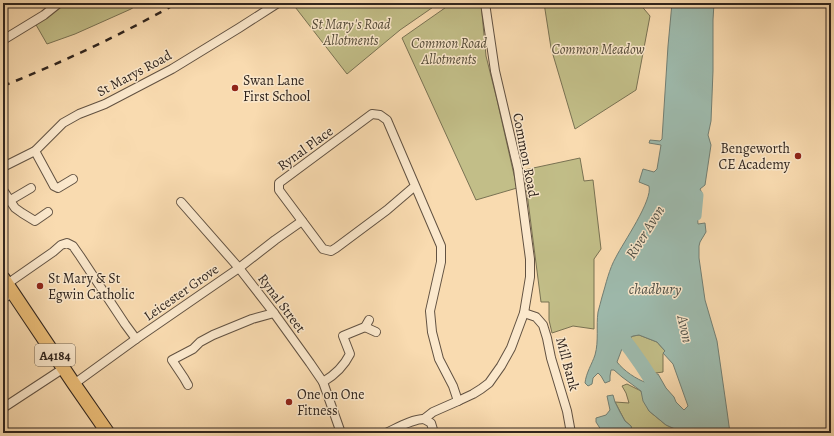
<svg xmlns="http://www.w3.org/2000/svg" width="834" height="436" font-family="Alegreya,serif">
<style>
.green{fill:#c2be88;stroke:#797253}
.water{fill:#9ebbae;stroke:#727f74;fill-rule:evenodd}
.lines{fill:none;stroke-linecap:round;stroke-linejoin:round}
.canal{stroke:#9ebbae;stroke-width:9}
.river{stroke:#9ebbae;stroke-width:15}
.street-casing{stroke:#625242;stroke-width:10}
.primary-casing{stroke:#30251e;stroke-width:15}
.street{stroke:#fbe8cc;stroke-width:8}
.primary{stroke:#ecbe78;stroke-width:13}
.rail{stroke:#30251e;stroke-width:2.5;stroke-dasharray:7 7;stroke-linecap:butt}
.poi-dot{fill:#8f2418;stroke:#fbe8cc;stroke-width:1.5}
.labels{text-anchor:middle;stroke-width:3;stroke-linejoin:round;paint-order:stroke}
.shield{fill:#fbe8cc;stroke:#6d6052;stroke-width:1}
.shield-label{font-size:13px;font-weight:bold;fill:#30251e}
.park-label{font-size:14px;font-style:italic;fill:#544b38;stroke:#fbe8cc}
.street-label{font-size:14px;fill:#30251e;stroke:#fbe8cc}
.poi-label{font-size:14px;fill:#30251e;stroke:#fbe8cc;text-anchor:start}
.water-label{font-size:15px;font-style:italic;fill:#515249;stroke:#fbe8cc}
</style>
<rect width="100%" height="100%" fill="#f9dbb0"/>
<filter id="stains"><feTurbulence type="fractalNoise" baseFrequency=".005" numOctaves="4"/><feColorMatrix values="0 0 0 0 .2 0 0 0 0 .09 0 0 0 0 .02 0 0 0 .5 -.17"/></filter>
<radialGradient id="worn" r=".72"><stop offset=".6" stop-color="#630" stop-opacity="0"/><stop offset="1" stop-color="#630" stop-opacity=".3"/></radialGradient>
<g class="green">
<polygon points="65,3 140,3 131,9 75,34 47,44 35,23 59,8"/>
<polygon points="292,3 439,3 400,30 347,74"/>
<polygon points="452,3 481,3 486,56 497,100 517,188 476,200 402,38"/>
<polygon points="544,3 639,3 650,16 636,90 575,129 551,48"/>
<polygon points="580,158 584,181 593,180 601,249 594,259 594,329 573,326 552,333 549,320 549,302 541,302 524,170"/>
<polygon points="639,335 657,342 665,351 663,354 663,372 648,374 629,339 633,336"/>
<polygon points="627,384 641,391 649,411 666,425 684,433 633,433 631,426 625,421 615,402 629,403 626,393 622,386"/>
</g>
<g class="water">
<path d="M672,3H714L713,20V71L711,121L708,135L711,145L705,185L700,189L702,193L696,198L698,224L705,223L706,232L700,242L699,246V258L705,300L717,341L727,411L730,433H684L666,425L649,411L643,401L641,391L622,377L614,370H611L610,376V381L605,383L601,376L598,373L593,378L592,384L588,386L585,383C586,373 592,364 595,355C599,341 596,326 598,312C599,307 601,302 602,297C606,284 609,269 616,257C623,243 653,200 649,186L639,182L643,169L654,172L657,169L661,145L649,143L650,140L660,141L662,139L668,46ZM639,335L657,342L665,351L663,353L673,364L688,406L684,410L676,402L674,397L666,388L658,374H653L650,372L646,375L648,379L647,383C636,379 624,371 617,362L623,346L627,349L630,352L635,348L629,338L633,336Z"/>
<polygon points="613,395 615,402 620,412 625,421 631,426 633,433 603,433 596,422 596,418 606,415 610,410 607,396"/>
</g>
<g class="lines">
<polyline class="canal" points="697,216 699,195"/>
<path class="river" d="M620,335C634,353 647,371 658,391"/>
<g class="street-casing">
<g id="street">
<polyline points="3,40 44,15 59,3"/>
<polyline points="35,151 54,186 58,188 73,179"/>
<polyline points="3,167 35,151 63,123 79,114 105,104 172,69 239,28 278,3"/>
<polyline points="415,186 387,210 336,248 331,251 323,249 279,190 279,183 372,114 380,115 387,120 441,246 441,262 430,311 432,332 439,359 453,386 458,401 433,412 424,419"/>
<polyline points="3,190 15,208 22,213 35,221 48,212"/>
<polyline points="9,201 31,188"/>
<polyline points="181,202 239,268 274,313 310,363 323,382 341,433"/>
<polyline points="7,284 53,252 61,245 67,243 73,246 80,256 125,324 136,339"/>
<polyline points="3,299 13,292"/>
<polyline points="524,313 536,317 543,325 547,338 551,358 567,411 571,433"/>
<polyline points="365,327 376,332"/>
<path d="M323,382C335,375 344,366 350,354L343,336L365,327L369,320"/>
<polyline points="74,384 136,339 239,268 275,240 302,221"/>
<polyline points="188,385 184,378 172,360 193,349 200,342 213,335 252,319 274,313"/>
<polyline points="458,401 473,394 481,389 489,383 501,366 511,348 524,313 530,277 530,259 518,169 495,71 485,3"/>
<polyline points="3,408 64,368"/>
<polyline points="424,419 431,423 434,433"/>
<path d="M386,433C397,428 412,419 424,419"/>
</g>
</g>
<g class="primary-casing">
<polyline id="primary" points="3,278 74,384 108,433"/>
</g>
<use href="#street" class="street"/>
<use href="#primary" class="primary"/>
<path class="rail" d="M3,86C63,62 121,35 177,3"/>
</g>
<g class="poi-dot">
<circle cx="235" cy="88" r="4"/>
<circle cx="798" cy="156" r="4"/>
<circle cx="40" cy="286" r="4"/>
<circle cx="289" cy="402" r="4"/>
</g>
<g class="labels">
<rect class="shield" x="35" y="344" width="40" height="22" rx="3"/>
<g class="shield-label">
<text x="55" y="360">A4184</text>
</g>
<g class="park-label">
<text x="351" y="29">St Mary's Road<tspan x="351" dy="16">Allotments</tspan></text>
<text x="449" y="48">Common Road<tspan x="449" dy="16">Allotments</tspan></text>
<text x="598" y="54">Common Meadow</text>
</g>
<g class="street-label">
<text transform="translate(134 73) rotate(-28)" y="5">St Marys Road</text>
<text transform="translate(305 148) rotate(-36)" y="5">Rynal Place</text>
<text transform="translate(526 155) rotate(79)" y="5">Common Road</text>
<text transform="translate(181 292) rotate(-35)" y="5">Leicester Grove</text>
<text transform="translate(282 303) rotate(53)" y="5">Rynal Street</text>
<text transform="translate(568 364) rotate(75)" y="5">Mill Bank</text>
</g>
<g class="poi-label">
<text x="243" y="85">Swan Lane<tspan x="243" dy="16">First School</tspan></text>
<text x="790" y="153" text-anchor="end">Bengeworth<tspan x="790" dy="16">CE Academy</tspan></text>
<text x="48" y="283">St Mary &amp; St<tspan x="48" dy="16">Egwin Catholic</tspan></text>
<text x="297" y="399">One on One<tspan x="297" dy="16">Fitness</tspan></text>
</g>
<g class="water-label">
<text transform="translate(645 232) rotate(-58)" y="5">River Avon</text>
<text x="655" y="294">chadbury</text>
<text transform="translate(685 329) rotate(78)" y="5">Avon</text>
</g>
</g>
<rect width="834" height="436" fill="none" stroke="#f9dbb0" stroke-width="16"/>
<rect x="4" y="4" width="826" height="428" fill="none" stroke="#30251e" stroke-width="2"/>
<rect x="8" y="8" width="818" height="420" fill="none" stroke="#30251e"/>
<rect width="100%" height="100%" filter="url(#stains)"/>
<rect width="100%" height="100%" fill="url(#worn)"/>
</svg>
